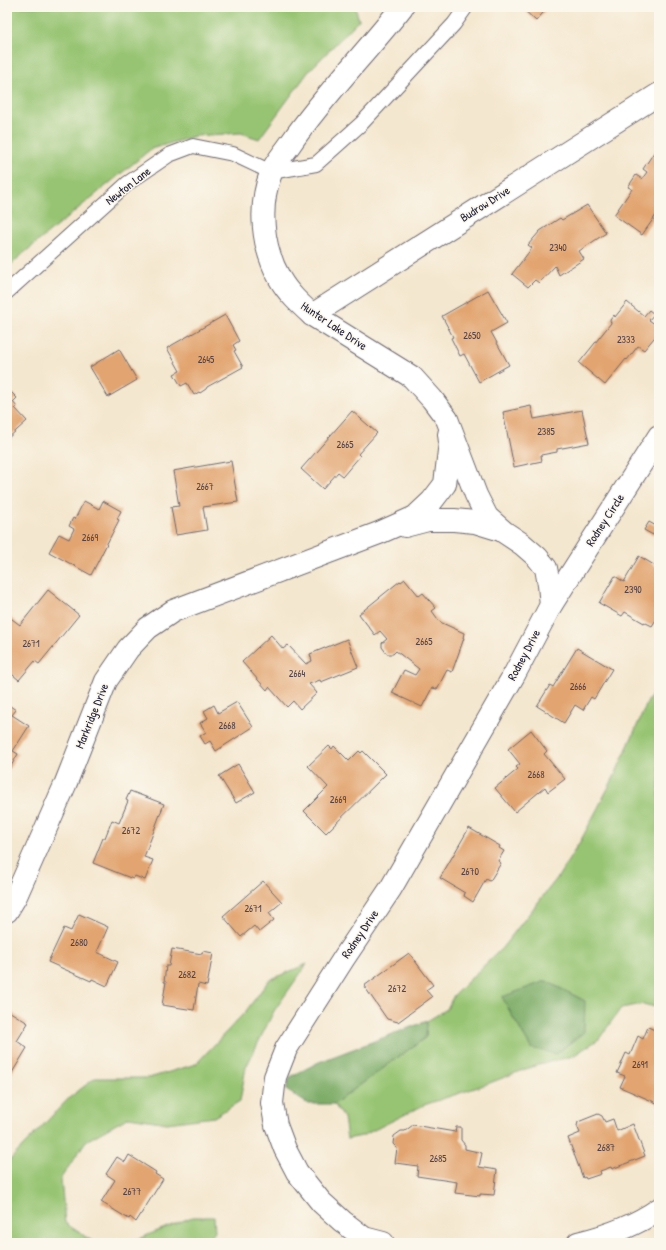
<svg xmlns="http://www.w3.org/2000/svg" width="666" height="1250" font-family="'Patrick Hand',sans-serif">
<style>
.green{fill:#97c472;stroke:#5c7356;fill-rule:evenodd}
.forest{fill:#79aa64;stroke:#4e6650}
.building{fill:#e2a46f}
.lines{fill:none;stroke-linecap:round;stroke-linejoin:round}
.service-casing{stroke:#6c676f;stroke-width:16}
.minor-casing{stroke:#6c676f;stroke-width:24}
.service{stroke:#fff;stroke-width:14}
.minor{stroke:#fff;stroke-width:22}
.labels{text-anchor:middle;stroke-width:3;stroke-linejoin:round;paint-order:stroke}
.number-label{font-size:10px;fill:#524248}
.street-label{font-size:12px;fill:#22223b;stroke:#fbf7ec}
</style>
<rect width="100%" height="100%" fill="#fbf7ec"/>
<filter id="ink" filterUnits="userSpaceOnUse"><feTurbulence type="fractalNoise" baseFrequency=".025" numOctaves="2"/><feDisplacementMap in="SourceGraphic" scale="8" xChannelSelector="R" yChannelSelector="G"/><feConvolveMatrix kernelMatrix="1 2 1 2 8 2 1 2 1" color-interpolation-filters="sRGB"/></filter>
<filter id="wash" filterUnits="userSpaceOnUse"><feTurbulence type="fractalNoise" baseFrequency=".012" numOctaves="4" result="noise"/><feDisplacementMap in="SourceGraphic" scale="16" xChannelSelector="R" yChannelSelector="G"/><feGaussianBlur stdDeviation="0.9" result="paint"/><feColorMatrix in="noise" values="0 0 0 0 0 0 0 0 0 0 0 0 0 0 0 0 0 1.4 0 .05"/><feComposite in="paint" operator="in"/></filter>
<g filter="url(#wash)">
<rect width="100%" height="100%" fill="#f4e7cf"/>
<g class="green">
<polygon points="7,7 355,7 359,20 309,71 259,139 241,133 195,136 151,149 24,253 7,268"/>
<path d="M659,686V1008L643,1004L621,1008L599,1039L573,1056L531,1067L487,1084L424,1105L362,1136L347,1139L344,1118L334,1104L426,1037L427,1021L447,1009L454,995L502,948L558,877L581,840L615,775L648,701ZM546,981L585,1001L531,1048L513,1017L503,997Z"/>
<polygon points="307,964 274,1011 246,1067 240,1101 214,1117 167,1123 129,1117 86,1141 61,1178 65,1223 95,1243 7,1243 7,1163 69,1098 95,1078 149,1078 196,1064 246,1011 269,980"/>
<polygon points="192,1217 214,1217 215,1232 206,1243 115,1243 133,1241"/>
</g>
<g class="forest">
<polygon points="546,981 585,1001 584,1032 556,1054 531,1048 513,1017 502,997"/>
<polygon points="427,1021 426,1037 334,1104 308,1104 286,1090 290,1077 319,1062"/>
</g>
<g id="blocks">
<g class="building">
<polygon points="521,7 548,7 536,21"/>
<polygon points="657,148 659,149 659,211 642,235 614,215 632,189 628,187 636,175 642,179 647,172 643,169"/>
<polygon points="587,205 606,233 579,251 584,259 559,275 555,266 539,283 535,280 528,287 512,274 532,248 528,245 540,231 560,218 562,220"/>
<polygon points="488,290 507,323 491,332 509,365 479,382 464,354 460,356 451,338 453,337 442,316"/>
<polygon points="627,302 644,316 649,310 654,314 649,320 659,327 659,332 644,350 638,346 627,360 626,359 605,385 579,363 611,323 610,320 614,315 615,317"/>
<polygon points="225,315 239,341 233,345 236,350 234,351 243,367 207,387 206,389 200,393 199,392 194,395 187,383 181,386 174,374 180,371 167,348"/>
<polygon points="119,349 137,380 108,397 90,367"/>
<polygon points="7,388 17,398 13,402 17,407 15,408 27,421 7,439"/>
<polygon points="531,406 534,419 582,410 589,443 557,449 557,452 541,455 542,461 514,467 503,412"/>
<polygon points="352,411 377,433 358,454 360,456 343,476 338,472 323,489 301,469"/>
<polygon points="231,461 238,502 203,507 207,530 176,535 171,507 179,506 173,471"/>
<polygon points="84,501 99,509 103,501 121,511 117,519 119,520 91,575 49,552 59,534 69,539 74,529 69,526 73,518 75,519"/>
<polygon points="649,522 658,527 653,535 644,530"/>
<polygon points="639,556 659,568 659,596 655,604 659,607 659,615 652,626 644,622 644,623 625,612 622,616 599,603 615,576 624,582"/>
<polygon points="405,579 419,596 423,593 436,608 432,611 440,622 464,633 463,638 464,638 452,672 447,670 437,689 432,688 422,707 392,693 404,670 415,675 419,669 396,651 393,654 387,654 382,647 382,643 387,639 380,631 375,635 359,614 400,581 401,582"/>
<polygon points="48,590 79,615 39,664 35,661 19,680 7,670 7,618 8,616 20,625"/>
<polygon points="271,635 283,649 288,645 306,664 312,661 310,654 347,639 358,667 321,682 320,680 309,684 317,693 300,709 293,701 287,707 269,687 267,690 242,662"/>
<polygon points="577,648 612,669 594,699 591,697 583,710 575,705 564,723 537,706 550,685 553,687"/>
<polygon points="237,702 253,727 216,751 210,741 205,744 200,736 206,732 200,723 208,718 204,711 214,705 218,713"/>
<polygon points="7,704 16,710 12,715 29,726 13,751 18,754 7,773"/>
<polygon points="531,730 547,751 544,754 565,779 548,792 545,787 515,812 495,788 518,769 516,767 520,764 508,749"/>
<polygon points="329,746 332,749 334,746 349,761 359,751 361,753 363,751 386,774 326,833 304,811 328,787 308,766"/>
<polygon points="238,764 255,792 236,803 219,776"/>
<polygon points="130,791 164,804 144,857 153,860 145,880 135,876 133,879 93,863 103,838 105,838 112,820 119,823 128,801 126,800"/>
<polygon points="469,828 500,846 499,848 504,851 498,861 501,863 490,881 486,879 473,902 464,896 465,893 440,878"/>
<polygon points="263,881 282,902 269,913 274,920 259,932 254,926 241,937 223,916"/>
<polygon points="79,914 108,927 97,952 118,962 107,986 92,979 91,981 48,962 64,928 71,931"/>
<polygon points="172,949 202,954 203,951 213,953 207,986 198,984 194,1010 162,1005 166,982 164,982 166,966 169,966"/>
<polygon points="409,953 433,985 426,990 432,997 398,1022 387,1019 364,986"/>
<polygon points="7,1010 28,1023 17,1041 27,1048 7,1081"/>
<polygon points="648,1027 659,1032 659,1104 620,1087 625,1076 617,1073 626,1053 630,1055 638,1036 643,1039"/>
<polygon points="598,1114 602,1116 605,1122 613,1119 617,1131 633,1124 645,1156 612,1169 611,1167 600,1171 601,1174 586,1179 585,1177 583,1178 568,1138 580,1133 577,1126 578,1122"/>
<polygon points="413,1125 455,1132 456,1127 461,1127 461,1140 465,1145 465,1149 482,1153 479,1167 497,1170 494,1195 480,1194 480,1196 455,1193 457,1182 417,1176 418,1166 395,1163 397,1148 393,1144 394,1136 401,1131 405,1131"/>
<polygon points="129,1155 156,1172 155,1174 163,1179 136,1222 130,1217 129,1219 101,1202 115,1180 106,1174 117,1157 125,1162"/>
</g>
</g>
</g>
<g filter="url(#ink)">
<use href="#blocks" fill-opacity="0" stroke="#6c676f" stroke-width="1"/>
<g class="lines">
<g class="service-casing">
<polyline id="service" points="7,292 128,183 169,155 193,146 233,154 271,172 316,164 362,123 454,24 466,7"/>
</g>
<g class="minor-casing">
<g id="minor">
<path d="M402,7C366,53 324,95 291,143C285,152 275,163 271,173C258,207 262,247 280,279C288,293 300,304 312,315L412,377L432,399L447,419L476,495L487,517L504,532L522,544L537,557L546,568L549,585L551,605"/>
<polyline points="312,315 659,94"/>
<polyline points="405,526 428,520 454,520 475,522 501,530"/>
<polyline points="7,911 16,896 65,785 106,681 128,649 148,628 173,611 379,533 415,517 432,501 445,484 450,442 449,434"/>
<polyline points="383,1243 364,1238 342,1221 321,1202 297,1172 285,1149 276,1125 272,1103 275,1077 286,1049 344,958 391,888 514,675 551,605 659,436"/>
<path d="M578,1243C607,1236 635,1226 659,1209"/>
</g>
</g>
<use href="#service" class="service"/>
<use href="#minor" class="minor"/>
</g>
</g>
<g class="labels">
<g class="number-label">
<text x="558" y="251">2340</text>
<text x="472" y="339">2650</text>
<text x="626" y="343">2333</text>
<text x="206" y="363">2645</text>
<text x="546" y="435">2385</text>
<text x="345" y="448">2665</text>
<text x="205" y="490">2667</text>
<text x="90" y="541">2669</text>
<text x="633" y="593">2390</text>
<text x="424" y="645">2665</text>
<text x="31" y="647">2671</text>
<text x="297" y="677">2664</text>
<text x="578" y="690">2666</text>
<text x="227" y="729">2668</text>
<text x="536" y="778">2668</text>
<text x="338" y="803">2669</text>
<text x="131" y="834">2672</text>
<text x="470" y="875">2670</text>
<text x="253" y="912">2671</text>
<text x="79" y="946">2680</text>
<text x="187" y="978">2682</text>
<text x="397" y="992">2672</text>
<text x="640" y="1068">2691</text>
<text x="606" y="1151">2687</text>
<text x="438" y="1162">2685</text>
<text x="132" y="1195">2677</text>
</g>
<g class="street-label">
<text transform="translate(128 186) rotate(-38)" y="4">Newton Lane</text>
<text transform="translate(485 204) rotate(-32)" y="4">Budrow Drive</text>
<text transform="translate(334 326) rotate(34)" y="4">Hunter Lake Drive</text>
<text transform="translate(605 520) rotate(-57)" y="4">Rodney Circle</text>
<text transform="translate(524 655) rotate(-62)" y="4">Rodney Drive</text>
<text transform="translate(92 716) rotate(-68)" y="4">Markridge Drive</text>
<text transform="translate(360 934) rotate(-56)" y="4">Rodney Drive</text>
</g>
</g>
<rect width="666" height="1250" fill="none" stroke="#fbf7ec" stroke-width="24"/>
</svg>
